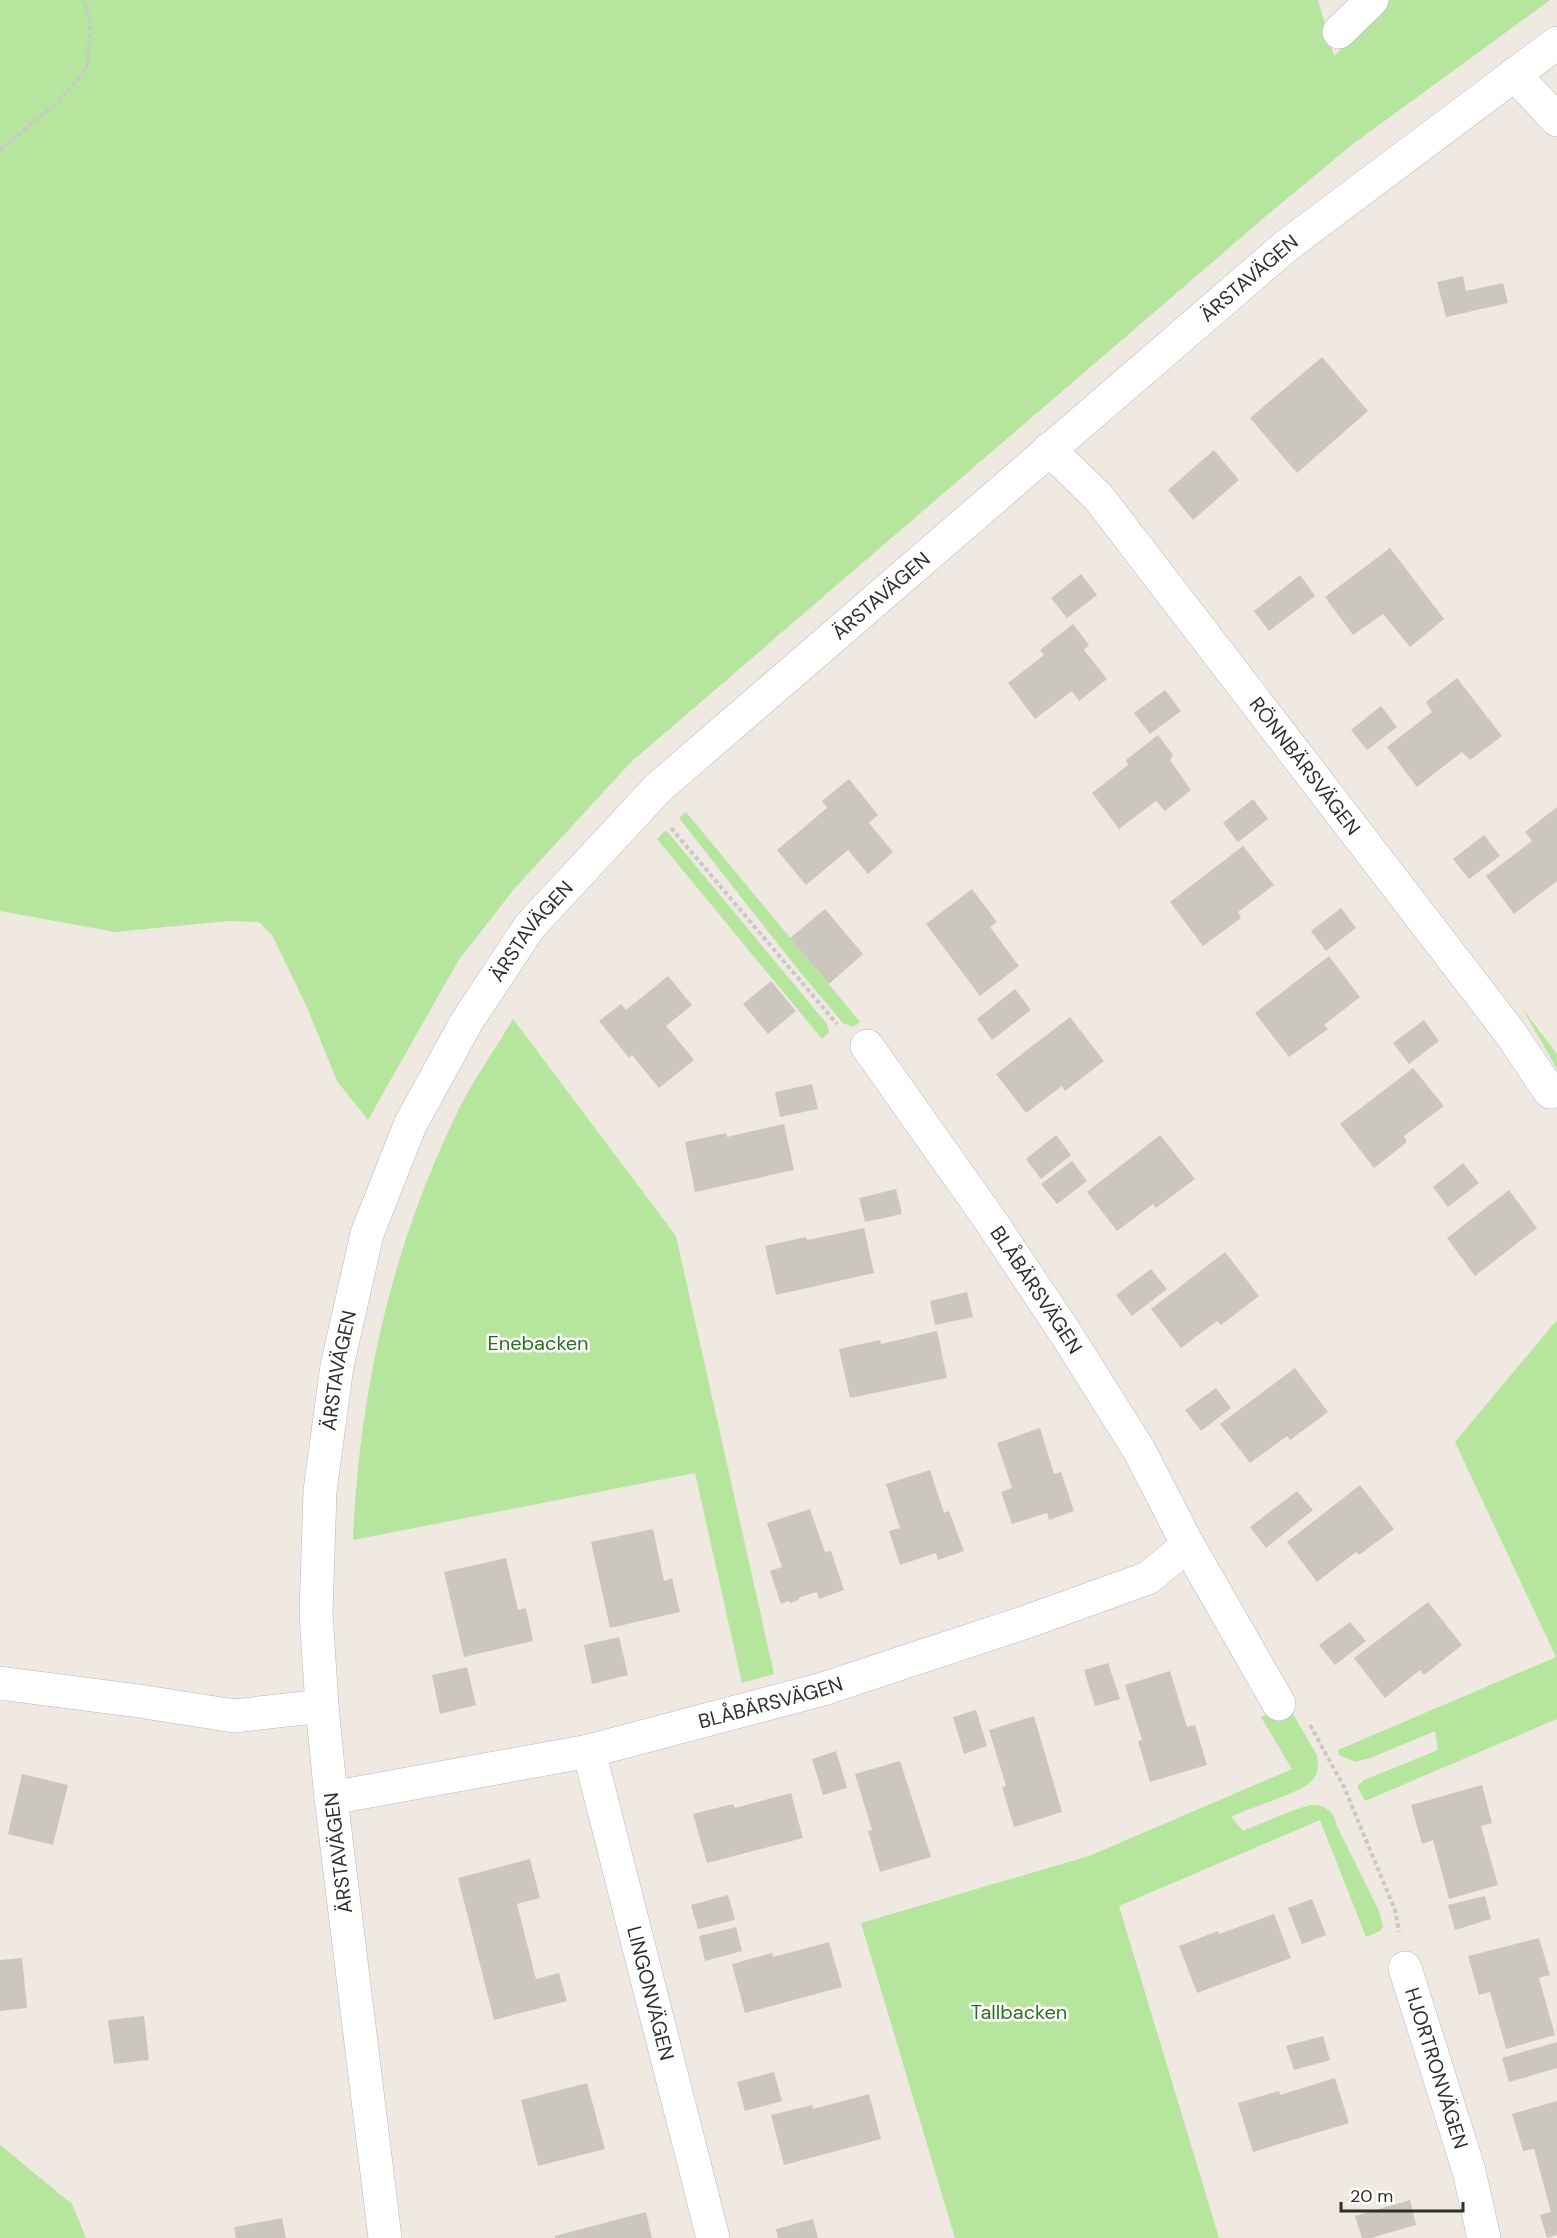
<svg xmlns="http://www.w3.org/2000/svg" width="1557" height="2238" font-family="'DM Sans',sans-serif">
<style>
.green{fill:#b6e59e}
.building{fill:#cbc7bf}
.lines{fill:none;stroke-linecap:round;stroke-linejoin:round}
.minor-casing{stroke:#b4b7c1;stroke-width:34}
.tertiary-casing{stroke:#b4b7c1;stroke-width:34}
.path{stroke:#c9c9c9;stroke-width:4;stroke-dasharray:4.5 3;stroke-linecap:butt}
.minor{stroke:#fff;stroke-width:33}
.tertiary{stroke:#fff;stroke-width:33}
.labels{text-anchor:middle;stroke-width:5;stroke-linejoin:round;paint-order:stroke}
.street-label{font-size:20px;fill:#2e2e2e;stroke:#fff}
.park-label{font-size:20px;fill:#2c6e1b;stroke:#fff}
</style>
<rect width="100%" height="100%" fill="#efe9e1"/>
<g class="green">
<polygon points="0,0 1318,0 1334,56 1389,0 1550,0 1353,144 1273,210 631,762 514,889 458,961 368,1120 337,1081 306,1005 272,935 259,922 227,921 115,932 0,911"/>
<polygon points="686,812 860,1022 853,1027 843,1023 800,972 679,818"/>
<polygon points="666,830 827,1024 829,1032 822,1039 657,839"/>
<polygon points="1522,1008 1557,1054 1557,1069 1556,1067"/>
<path d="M513,1019L676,1236L774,1674L742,1683L695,1473L353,1540C359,1389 393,1241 461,1105C476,1076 496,1048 513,1019Z"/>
<polygon points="1557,1320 1557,1719 1365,1801 1357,1786 1364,1780 1438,1750 1435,1731 1370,1758 1355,1762 1339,1755 1338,1750 1556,1657 1455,1442"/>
<path d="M1287,1704L1317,1755C1318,1763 1319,1771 1314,1778C1306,1792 1248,1808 1231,1817L1243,1831C1256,1826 1304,1804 1314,1805C1324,1805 1336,1813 1336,1824L1379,1911L1383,1926L1380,1931L1366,1937L1320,1820L1119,1906L1219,2238H955L861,1923L1089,1856L1292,1769L1261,1717Z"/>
<polygon points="0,2145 72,2204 86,2238 0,2238"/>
</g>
<g class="building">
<polygon points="1463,276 1466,291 1503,283 1508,303 1446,317 1437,282"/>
<polygon points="1322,357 1368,411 1297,473 1250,418"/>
<polygon points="1214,450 1239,480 1193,520 1168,490"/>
<polygon points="1390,548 1444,619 1410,647 1383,614 1353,635 1325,597"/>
<polygon points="1081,574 1097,595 1067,618 1051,598"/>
<polygon points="1300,575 1315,596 1269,631 1254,611"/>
<polygon points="1073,624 1089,645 1084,650 1107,679 1079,701 1072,691 1035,719 1008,683 1044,655 1040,650"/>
<polygon points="1457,678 1502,736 1470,760 1462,752 1417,787 1387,747 1432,712 1426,702"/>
<polygon points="1165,690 1181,711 1150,734 1134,713"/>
<polygon points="1381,706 1397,727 1367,750 1351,730"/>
<polygon points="1158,735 1173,755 1170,760 1191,790 1165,811 1156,801 1119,829 1092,793 1128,765 1126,760"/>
<polygon points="849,779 878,815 869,823 893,852 868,874 848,850 806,885 777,850 827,808 822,801"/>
<polygon points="1253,799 1268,819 1238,842 1223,823"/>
<polygon points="1557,807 1557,881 1514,914 1486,876 1532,841 1525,832"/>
<polygon points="1484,835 1500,856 1469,879 1453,859"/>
<polygon points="1243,846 1274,885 1238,912 1241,918 1203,946 1170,902"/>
<polygon points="972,889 997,922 990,927 1019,966 980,996 926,924"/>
<polygon points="1341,908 1356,928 1326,951 1311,931"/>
<polygon points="825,909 863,954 829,984 790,938"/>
<polygon points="1329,956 1360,997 1324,1025 1328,1029 1289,1057 1255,1013"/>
<polygon points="668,976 692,1005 666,1026 694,1060 659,1088 632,1055 629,1058 599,1021 621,1004 626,1010"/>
<polygon points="771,981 796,1011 768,1034 743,1004"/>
<polygon points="1015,989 1031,1010 992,1040 977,1019"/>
<polygon points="1070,1017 1104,1061 1065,1091 1062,1086 1026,1113 996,1074"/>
<polygon points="1424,1020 1439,1041 1409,1064 1393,1043"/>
<polygon points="1413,1068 1444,1106 1404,1136 1407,1142 1374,1168 1340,1124"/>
<polygon points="812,1084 818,1109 780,1117 775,1092"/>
<polygon points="784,1124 794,1170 695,1192 685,1142 726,1133 727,1137"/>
<polygon points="1056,1135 1071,1155 1041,1179 1026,1159"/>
<polygon points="1160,1135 1195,1179 1156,1208 1153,1204 1117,1231 1087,1192"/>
<polygon points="1072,1161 1087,1181 1057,1204 1041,1184"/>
<polygon points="1463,1163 1479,1183 1448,1207 1433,1187"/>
<polygon points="896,1189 902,1214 865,1222 859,1198"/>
<polygon points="1509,1190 1537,1228 1475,1276 1447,1238"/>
<polygon points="864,1228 874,1273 776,1295 765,1246 806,1237 807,1240"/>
<polygon points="1225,1252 1259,1296 1221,1325 1217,1321 1181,1348 1151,1309"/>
<polygon points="1151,1269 1167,1289 1132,1316 1116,1295"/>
<polygon points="967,1292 973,1317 935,1325 930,1301"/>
<polygon points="937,1331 947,1378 850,1398 839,1349 880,1340 881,1344"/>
<polygon points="1295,1368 1328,1412 1290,1440 1287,1436 1250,1463 1220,1424"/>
<polygon points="1216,1388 1231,1408 1201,1431 1185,1410"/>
<polygon points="1040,1428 1054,1474 1061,1472 1074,1511 1049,1520 1047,1513 1012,1524 1001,1492 1012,1488 997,1443"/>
<polygon points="930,1470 944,1513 949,1511 964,1551 938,1560 936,1553 900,1565 889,1531 900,1528 886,1484"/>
<polygon points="1360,1485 1394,1529 1359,1555 1356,1552 1317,1582 1287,1542"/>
<polygon points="1297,1491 1313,1510 1266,1548 1250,1527"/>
<polygon points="810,1509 825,1552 831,1551 844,1590 819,1599 817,1592 800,1597 798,1600 791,1603 788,1601 781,1604 770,1571 782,1567 767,1523"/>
<polygon points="653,1529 664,1581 672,1578 680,1612 610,1628 591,1542"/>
<polygon points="506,1558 518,1610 526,1608 533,1641 464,1657 444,1572"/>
<polygon points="1428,1602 1462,1645 1424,1675 1420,1670 1385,1698 1354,1658"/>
<polygon points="1350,1622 1366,1641 1335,1665 1319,1645"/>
<polygon points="619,1637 628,1675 592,1684 584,1645"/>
<polygon points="1108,1663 1120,1699 1095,1706 1084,1670"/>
<polygon points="467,1667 476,1705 440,1714 432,1675"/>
<polygon points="1170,1671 1187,1727 1195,1725 1207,1765 1150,1782 1138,1741 1142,1740 1125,1685"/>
<polygon points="976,1710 987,1746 964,1754 953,1717"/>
<polygon points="1034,1716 1062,1812 1014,1827 1002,1787 1006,1786 989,1730"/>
<polygon points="836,1751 847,1788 823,1795 812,1759"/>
<polygon points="900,1761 931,1857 880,1872 868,1831 872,1830 855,1774"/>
<polygon points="22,1774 68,1785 53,1845 8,1834"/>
<polygon points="1482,1785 1492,1823 1481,1826 1498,1885 1449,1899 1433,1840 1422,1844 1411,1805"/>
<polygon points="791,1793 803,1838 707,1863 693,1814 733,1804 735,1808"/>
<polygon points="530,1859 540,1898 517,1904 536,1979 559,1973 567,2001 494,2020 458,1878"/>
<polygon points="728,1895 735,1920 698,1929 691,1905"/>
<polygon points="1485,1896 1491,1919 1455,1930 1448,1905"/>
<polygon points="1312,1899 1326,1935 1302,1944 1288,1908"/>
<polygon points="1274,1914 1291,1958 1197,1993 1179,1946 1218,1931 1219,1934"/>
<polygon points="736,1927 742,1951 705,1961 699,1936"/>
<polygon points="1539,1938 1550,1975 1539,1978 1555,2035 1506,2049 1490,1992 1479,1995 1468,1956"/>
<polygon points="829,1942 842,1987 745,2013 732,1964 772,1953 773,1957"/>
<polygon points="22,1958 27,2008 0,2011 0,1960"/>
<polygon points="144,2016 149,2060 114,2064 108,2020"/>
<polygon points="1323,2036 1330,2060 1294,2070 1286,2046"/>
<polygon points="1557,2042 1557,2068 1509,2082 1502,2058"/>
<polygon points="774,2072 782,2101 745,2111 737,2082"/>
<polygon points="1335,2078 1349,2123 1253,2152 1238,2103 1279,2091 1280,2095"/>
<polygon points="587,2083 605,2149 538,2166 521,2100"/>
<polygon points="869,2094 881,2139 784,2165 771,2115 812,2105 813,2109"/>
<polygon points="1557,2101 1557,2235 1547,2238 1540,2215 1551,2212 1534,2149 1523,2151 1512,2114"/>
<polygon points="1410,2200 1416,2225 1371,2238 1362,2238 1355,2216"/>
<polygon points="646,2212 652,2238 555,2238 555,2236"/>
<polygon points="282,2218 286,2238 236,2238 234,2227"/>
<polygon points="813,2219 818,2238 778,2238 776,2229"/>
</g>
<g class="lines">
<g class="minor-casing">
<g id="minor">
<polyline points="1339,32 1372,0"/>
<polyline points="1514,74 1557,120"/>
<path id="s1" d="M1049,449L1099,498L1511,1034L1550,1092"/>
<path id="s2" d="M867,1046L990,1220L1068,1337L1139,1450L1188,1545L1279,1704"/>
<polyline points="0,1683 139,1701 234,1716 322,1706"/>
<path id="s3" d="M589,1751L713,2238"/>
<path id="s4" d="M331,1798L589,1751L823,1689L1026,1622L1148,1578L1188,1545"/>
<path id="s5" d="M1405,1968L1469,2171L1484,2238"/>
</g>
</g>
<g class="tertiary-casing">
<g id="tertiary">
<path id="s6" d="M385,2238L331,1798L322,1706L316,1613L320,1491L337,1366L367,1234L410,1125L467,1021L530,926L658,788L1286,246L1557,43"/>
</g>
</g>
<g class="path">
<polyline points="0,150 59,101 87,68 90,25 84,0"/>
<polyline points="671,828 837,1024"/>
<polyline points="1310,1725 1344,1787 1395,1910 1399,1932"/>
</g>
<use href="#minor" class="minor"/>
<use href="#tertiary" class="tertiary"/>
</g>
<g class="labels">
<g class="street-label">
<text dy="7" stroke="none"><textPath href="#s6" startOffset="2331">ÄRSTAVÄGEN</textPath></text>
<text dy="7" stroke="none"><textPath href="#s6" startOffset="1845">ÄRSTAVÄGEN</textPath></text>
<text dy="7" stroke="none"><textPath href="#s1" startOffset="408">RÖNNBÄRSVÄGEN</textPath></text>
<text dy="7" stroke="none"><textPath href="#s6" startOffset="1359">ÄRSTAVÄGEN</textPath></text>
<text dy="7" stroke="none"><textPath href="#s2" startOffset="297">BLÅBÄRSVÄGEN</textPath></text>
<text dy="7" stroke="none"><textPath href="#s6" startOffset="873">ÄRSTAVÄGEN</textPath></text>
<text dy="7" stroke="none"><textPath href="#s4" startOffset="450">BLÅBÄRSVÄGEN</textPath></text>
<text transform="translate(338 1853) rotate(-97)" y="7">ÄRSTAVÄGEN</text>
<text dy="7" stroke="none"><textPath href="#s3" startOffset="250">LINGONVÄGEN</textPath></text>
<text dy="7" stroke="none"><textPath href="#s5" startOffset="105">HJORTRONVÄGEN</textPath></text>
</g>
<g class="park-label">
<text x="538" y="1350">Enebacken</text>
<text x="1019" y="2019">Tallbacken</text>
</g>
</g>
<path d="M1341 2202v9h122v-9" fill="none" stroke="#2e2e2e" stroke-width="3"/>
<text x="1350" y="2202" font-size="18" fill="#2e2e2e" stroke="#ffffff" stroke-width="4.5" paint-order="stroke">20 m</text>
</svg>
